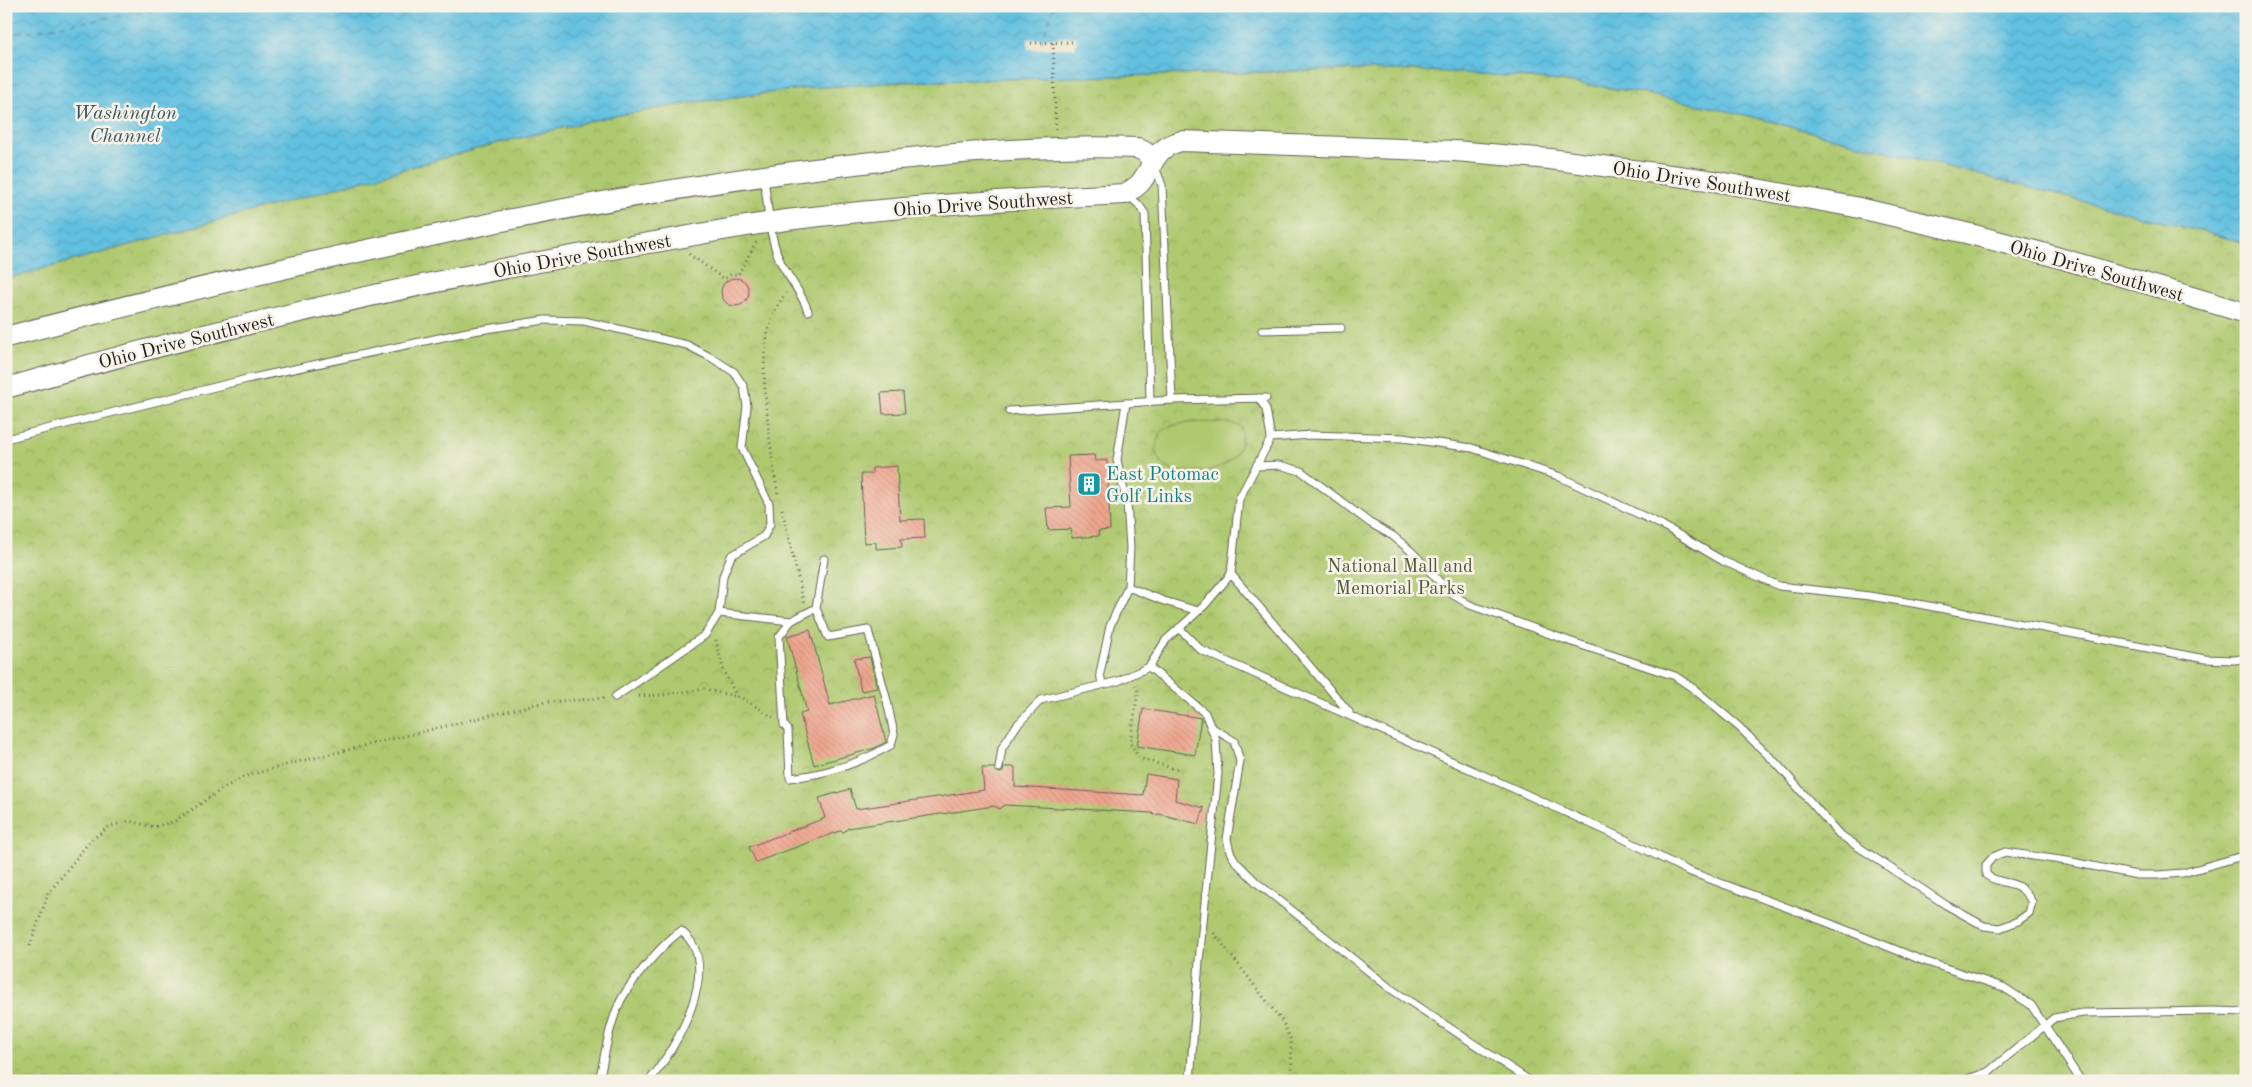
<svg xmlns="http://www.w3.org/2000/svg" width="2252" height="1087" font-family="'Old Standard TT',serif">
<style>
.park{fill:url(#park-crowns);stroke:#667246}
.pitch{fill:#afc96f;stroke:#667246}
.water{fill:url(#water-waves);stroke:#3f6e7e}
.pier{fill:#eae0be}
.lines{fill:none;stroke-linecap:round;stroke-linejoin:round}
.ferry{stroke:#345561;stroke-width:1;stroke-dasharray:6 5;stroke-linecap:butt}
.building{fill:url(#building-back-hatch)}
.lane-casing{stroke:#646155;stroke-width:9}
.secondary-casing{stroke:#646155;stroke-width:22}
.path{stroke:#646155;stroke-width:3;stroke-dasharray:1 4;stroke-linecap:butt}
.lane{stroke:#fff;stroke-width:7}
.secondary{stroke:#fff;stroke-width:20}
.labels{text-anchor:middle;stroke-width:5;stroke-linejoin:round;paint-order:stroke}
.street-label{font-size:19px;fill:#1c1c1c;stroke:#f7f3e8}
.culture-label{font-size:19px;fill:#0d838f;stroke:#f7f3e8;text-anchor:start}
.park-label{font-size:19px;fill:#4f5939;stroke:#f7f3e8}
.water-label{font-size:20px;font-style:italic;fill:#345561;stroke:#f7f3e8}
</style>
<defs>
<pattern id="park-crowns" width="20" height="18" patternUnits="userSpaceOnUse" patternTransform="scale(1.25)"><rect width="20" height="18" fill="#afc96f"/><path d="M2 6a3 3 0 1 1 6 0M12 15a3 3 0 1 1 6 0" fill="none" stroke="#96ac60"/></pattern>
<pattern id="water-waves" width="16" height="10" patternUnits="userSpaceOnUse" patternTransform="scale(1.25)"><rect width="16" height="10" fill="#62c0e0"/><path d="M0 5q4-4 8 0t8 0" fill="none" stroke="#54a4c0"/></pattern>
<pattern id="building-back-hatch" width="6" height="6" patternUnits="userSpaceOnUse" patternTransform="scale(1.25)"><rect width="6" height="6" fill="#eea58e"/><path d="M-1 5l2 2M0 0l6 6M5-1l2 2" fill="none" stroke="#cc8d7a"/></pattern>
</defs>
<rect width="100%" height="100%" fill="#f7f3e8"/>
<filter id="ink" filterUnits="userSpaceOnUse"><feTurbulence type="fractalNoise" baseFrequency=".02" numOctaves="2"/><feDisplacementMap in="SourceGraphic" scale="10" xChannelSelector="R" yChannelSelector="G"/><feConvolveMatrix kernelMatrix="1 2 1 2 8 2 1 2 1" color-interpolation-filters="sRGB"/></filter>
<filter id="wash" filterUnits="userSpaceOnUse"><feTurbulence type="fractalNoise" baseFrequency=".0096" numOctaves="4" result="noise"/><feDisplacementMap in="SourceGraphic" scale="20" xChannelSelector="R" yChannelSelector="G"/><feGaussianBlur stdDeviation="1.12" result="paint"/><feColorMatrix in="noise" values="0 0 0 0 0 0 0 0 0 0 0 0 0 0 0 0 0 1.4 0 .05"/><feComposite in="paint" operator="in"/></filter>
<g filter="url(#wash)">
<rect width="100%" height="100%" fill="#eae0be"/>
<path class="park" d="M1390,69C1463,72 1537,77 1610,88C1656,94 1700,105 1745,115L2246,243V1081H6V279L498,143L603,118L696,102L808,88L901,82Z"/>
<path class="pitch" d="M1231,423L1241,427C1246,459 1219,472 1191,472C1182,472 1171,471 1164,466C1160,463 1158,456 1155,452C1157,443 1158,433 1167,428C1181,420 1215,423 1231,423Z"/>
<path class="water" d="M6,6H2246V243L1745,115C1700,105 1656,95 1611,88C1518,74 1424,69 1330,70L901,82L808,88L696,102L603,118L498,143L6,279Z"/>
<polygon class="pier" points="1076,37 1076,48 1028,49 1028,39"/>
<g class="lines">
<g class="ferry">
<polyline points="6,10 25,6"/>
<polyline points="6,35 180,6"/>
<polyline points="1041,43 1054,6"/>
</g>
</g>
<g id="blocks">
<g class="building">
<circle cx="735" cy="292" r="14"/>
<polygon points="903,392 905,413 883,414 881,393"/>
<polygon points="1094,455 1095,461 1107,460 1110,530 1098,531 1099,536 1072,538 1071,529 1048,530 1046,508 1071,507 1068,456"/>
<polygon points="897,466 900,520 924,519 925,538 901,539 902,547 876,549 876,542 864,543 861,474 872,474 872,468"/>
<polygon points="810,630 830,705 874,694 886,742 875,748 814,765 800,714 807,712 787,636"/>
<polygon points="870,657 877,688 861,691 854,659"/>
<polygon points="1143,709 1201,718 1195,755 1137,746"/>
<polygon points="1004,767 1015,767 1015,787 1143,795 1146,774 1177,779 1175,800 1204,808 1199,824 1159,814 1154,815 1152,813 1004,805 1000,809 994,806 848,828 844,832 840,831 756,862 749,847 825,818 819,798 850,789 856,809 984,790 982,768 994,768 999,773 1003,772"/>
</g>
</g>
</g>
<g filter="url(#ink)">
<use href="#blocks" fill-opacity="0" stroke="#646155" stroke-width="1"/>
<g class="lines">
<g class="lane-casing">
<g id="lane">
<polyline points="1155,167 1162,185 1172,400"/>
<path d="M764,178C768,205 769,238 781,263C789,279 802,293 808,311"/>
<polyline points="1128,195 1139,205 1145,214 1150,401"/>
<polyline points="1262,330 1341,328"/>
<polyline points="1259,398 1266,409 1271,438"/>
<polyline points="1009,411 1172,400 1266,398"/>
<polyline points="6,439 247,379 467,332 545,320 584,321 687,345 712,358 734,372 744,387 747,406 742,448 769,504 770,524 764,536 731,556 723,576 719,613 705,635 615,697"/>
<path d="M1257,466L1279,465L1301,471L1370,523L1393,536L1412,552L1450,593L1470,605L1569,641L1675,676L1694,689L1739,727L1778,765L1839,834L1946,905L1984,926L2000,928L2018,921L2029,913L2032,902C2017,876 2006,888 1986,875V865L1993,857L2005,852L2067,861L2137,875H2158L2183,873L2246,855"/>
<polyline points="1231,574 1349,712"/>
<polyline points="1128,587 1164,601 1198,611"/>
<path d="M816,608L791,621L779,637L784,725L788,730L790,778C826,774 859,764 891,745L894,734L887,701L868,630L828,637L816,608L824,559"/>
<polyline points="719,613 791,621"/>
<polyline points="1179,628 1201,650 1519,791 1622,838 1688,871 1826,922 1924,961 2003,987 2031,1005 2081,1081"/>
<polyline points="1149,667 1205,713 1216,740 1218,774 1199,961 1190,1081"/>
<polyline points="1102,684 1100,673 1110,626 1128,587 1130,547 1127,504 1117,460 1126,403"/>
<polyline points="1211,727 1234,741 1240,761 1227,839 1230,852 1236,862 1256,882 1391,989 1530,1081"/>
<polyline points="999,768 1002,748 1017,725 1041,700 1118,681 1149,667 1166,640 1204,606 1231,574 1239,499 1271,438 1311,435 1403,438 1472,448 1558,476 1662,525 1723,561 1779,586 1869,596 1913,603 2205,659 2235,660 2246,658"/>
<polyline points="6,1070 11,1081"/>
<path d="M599,1081C605,1055 609,1025 620,1002C630,982 663,943 681,931C725,965 676,1049 649,1081"/>
<polyline points="1962,1081 1988,1072 2054,1018 2083,1013 2215,1011 2246,1012"/>
<polyline points="1984,1081 1988,1072"/>
</g>
</g>
<g class="secondary-casing">
<g id="secondary">
<path d="M6,337C171,293 339,255 507,220C628,196 749,176 872,162C960,152 1048,145 1137,148L1145,152L1153,161"/>
<path d="M6,388C217,328 431,278 648,243C697,235 745,225 795,219C905,206 1015,199 1125,194C1131,190 1137,187 1141,182C1156,162 1153,149 1181,141L1455,151L1550,159L1708,180L1855,207L1970,234L2046,254L2246,313"/>
</g>
</g>
<g class="path">
<polyline points="1031,43 1073,42"/>
<polyline points="1053,43 1056,132"/>
<polyline points="689,254 724,279 732,274 738,275 756,242"/>
<path d="M778,493C773,471 771,448 768,425C764,383 757,329 786,293"/>
<polyline points="782,509 804,603"/>
<polyline points="716,640 723,669 737,697"/>
<polyline points="1136,685 1138,692 1130,743 1139,758 1181,771"/>
<polyline points="639,696 663,695 704,689 742,698 773,717"/>
<polyline points="1214,933 1282,1021 1291,1040 1292,1081"/>
<polyline points="30,946 48,894 90,841 110,826 130,821 154,827 175,821 219,791 243,777 289,764 545,702 605,698"/>
</g>
<use href="#lane" class="lane"/>
<use href="#secondary" class="secondary"/>
</g>
</g>
<defs>
<g id="building-square" transform="scale(1.25)"><rect x="-9" y="-9" width="18" height="18" rx="4" fill="#0f9aa8" stroke="#f7f3e8"/><path d="M-4-6H4V6H1V3H-1V6H-4ZM-2.5-4.3h1.7v1.8h-1.7ZM.8-4.3h1.7v1.8H.8ZM-2.5-1h1.7V.8h-1.7ZM.8-1h1.7V.8H.8Z" fill="#fff"/></g>
</defs>
<g fill-rule="evenodd">
<use href="#building-square" x="1089" y="484"/>
</g>
<g class="labels">
<g class="street-label">
<text transform="translate(1702 181) rotate(9)" y="7">Ohio Drive Southwest</text>
<text transform="translate(983 203) rotate(-4)" y="7">Ohio Drive Southwest</text>
<text transform="translate(582 255) rotate(-10)" y="7">Ohio Drive Southwest</text>
<text transform="translate(2097 270) rotate(16)" y="7">Ohio Drive Southwest</text>
<text transform="translate(186 340) rotate(-14)" y="7">Ohio Drive Southwest</text>
</g>
<g class="culture-label">
<text x="1106" y="480">East Potomac<tspan x="1106" dy="22">Golf Links</tspan></text>
</g>
<g class="park-label">
<text x="1400" y="572">National Mall and<tspan x="1400" dy="22">Memorial Parks</tspan></text>
</g>
<g class="water-label">
<text x="125" y="119">Washington<tspan x="125" dy="23">Channel</tspan></text>
</g>
</g>
<rect width="2252" height="1087" fill="none" stroke="#f7f3e8" stroke-width="25"/>
</svg>
